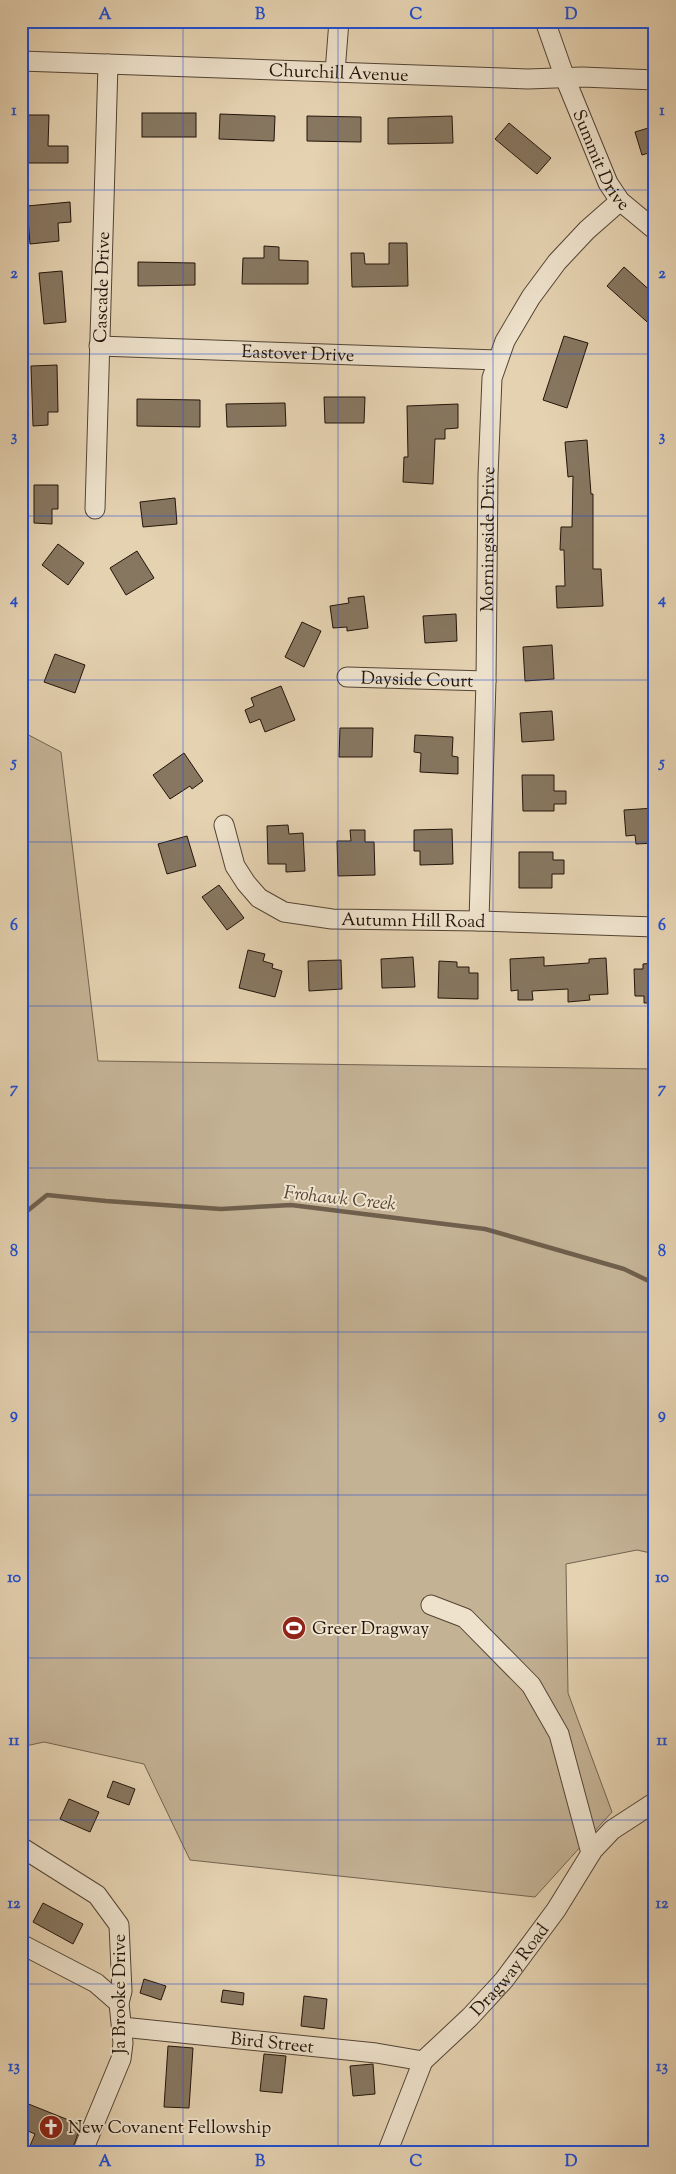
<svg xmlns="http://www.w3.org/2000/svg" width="676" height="2174" font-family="'Sorts Mill Goudy',serif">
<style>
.green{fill:#c4b295;stroke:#736350}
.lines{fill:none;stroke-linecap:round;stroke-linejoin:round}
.stream{stroke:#6f5f4c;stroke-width:4.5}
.building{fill:#877761;stroke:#22140a}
.minor-casing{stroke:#534434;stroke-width:21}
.minor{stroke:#eee2cc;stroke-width:19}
.grid{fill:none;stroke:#1d4ed8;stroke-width:1;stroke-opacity:0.55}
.labels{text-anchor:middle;stroke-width:4;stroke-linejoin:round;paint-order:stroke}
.street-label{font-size:18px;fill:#22140a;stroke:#eee2cc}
.poi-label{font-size:18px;fill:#22140a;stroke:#eee2cc;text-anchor:start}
.water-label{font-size:19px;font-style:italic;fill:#564636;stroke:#eee2cc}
.neatline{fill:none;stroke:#1d4ed8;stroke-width:2}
.grid-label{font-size:16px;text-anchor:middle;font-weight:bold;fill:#1d4ed8}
</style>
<rect width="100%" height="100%" fill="#e5d2b1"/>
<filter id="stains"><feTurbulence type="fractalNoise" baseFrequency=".004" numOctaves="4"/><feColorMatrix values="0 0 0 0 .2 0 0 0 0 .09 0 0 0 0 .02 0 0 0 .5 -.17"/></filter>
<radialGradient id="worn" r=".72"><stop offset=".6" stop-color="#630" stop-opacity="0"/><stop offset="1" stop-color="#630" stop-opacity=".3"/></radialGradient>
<polygon class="green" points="21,731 61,752 98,1061 655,1069 655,1554 637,1550 566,1564 568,1693 612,1812 535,1897 190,1860 144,1764 44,1742 21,1747"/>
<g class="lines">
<polyline class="stream" points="21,1216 47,1195 106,1201 221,1209 291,1205 485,1229 624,1269 655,1284"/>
</g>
<g class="building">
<rect x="142" y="113" width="54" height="24"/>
<polygon points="220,114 275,116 274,141 219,139"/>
<polygon points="21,115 49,115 48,146 68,146 68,163 21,163"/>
<polygon points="307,116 361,117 361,142 307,141"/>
<polygon points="452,116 453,143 388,144 388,118"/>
<polygon points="509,123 551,158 537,174 495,139"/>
<polygon points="655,126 655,151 642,155 635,132"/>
<polygon points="70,202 71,222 58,223 59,241 30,244 27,206"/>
<polygon points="389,243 407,243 408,286 352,287 351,253 364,253 365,264 389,264"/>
<polygon points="264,246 279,247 279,260 308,261 308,284 242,284 243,258 264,258"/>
<polygon points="138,262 195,263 195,285 138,286"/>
<polygon points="624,267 655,295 655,329 607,286"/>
<polygon points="62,271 66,322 44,324 39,273"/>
<polygon points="564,336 588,343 567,408 543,400"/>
<polygon points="57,365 58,412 48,412 48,425 33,426 31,366"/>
<polygon points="324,397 365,397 364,423 325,423"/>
<polygon points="137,399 200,400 200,427 137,426"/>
<polygon points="285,403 286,426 227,427 226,404"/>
<polygon points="458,404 458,428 445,429 445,439 435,439 433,484 403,482 404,457 408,457 407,406"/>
<polygon points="587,440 591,494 593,494 593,569 601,569 603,606 557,608 556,586 565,586 564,550 560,550 561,527 572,527 573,476 568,477 565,442"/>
<polygon points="34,485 58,485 58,509 52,509 52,524 34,523"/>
<polygon points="175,498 177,524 143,527 140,502"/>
<polygon points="58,544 84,563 68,585 42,565"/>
<polygon points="137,551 154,578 126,595 110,568"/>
<polygon points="364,596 368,628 347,631 347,627 333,628 330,606 349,603 348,598"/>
<polygon points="456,614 457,641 425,643 423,616"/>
<polygon points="302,622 321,631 304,667 285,657"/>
<polygon points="552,645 554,679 525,681 523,647"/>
<polygon points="55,654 85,665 75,693 44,682"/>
<polygon points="281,686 295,720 265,732 260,719 250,723 245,710 254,706 251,698"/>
<polygon points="552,711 554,740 522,742 520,713"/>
<polygon points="340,728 373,728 372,757 339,757"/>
<polygon points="415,735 453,737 452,756 458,757 458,774 420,772 421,753 414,752"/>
<polygon points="184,753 203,781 192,789 190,786 170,799 153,775"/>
<polygon points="522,775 554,775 554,791 566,791 566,804 554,804 554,811 523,811"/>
<polygon points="655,808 655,843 636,844 635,835 626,836 624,810"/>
<polygon points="288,825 289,834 303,833 305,871 286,872 286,864 268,864 267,826"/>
<polygon points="452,829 453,864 420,865 420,851 414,851 414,830"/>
<polygon points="350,830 365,830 365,842 374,842 375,875 338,876 337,841 351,841"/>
<polygon points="187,836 196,866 167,874 158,844"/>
<polygon points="519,852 553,852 553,860 564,860 564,874 552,874 552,888 519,888"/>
<polygon points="219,885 244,918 227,930 202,897"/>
<polygon points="248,950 265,954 263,961 273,964 272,968 282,971 275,997 239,988"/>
<polygon points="413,957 415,987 382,988 381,959"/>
<polygon points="544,957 544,966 589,963 589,959 606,958 608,994 589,995 590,1000 568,1002 568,989 532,991 533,1000 518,1000 518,990 511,991 510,959"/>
<polygon points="341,960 342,989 309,991 308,961"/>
<polygon points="439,961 457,962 457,967 469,967 469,973 478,973 478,999 438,998"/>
<polygon points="655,963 655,1003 644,1003 644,996 635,996 634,969 643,969 643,964"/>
<polygon points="113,1781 135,1789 129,1805 107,1797"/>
<polygon points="69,1799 99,1812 90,1832 60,1819"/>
<polygon points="43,1903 83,1924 73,1944 33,1922"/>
<polygon points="144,1979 166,1986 161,2000 140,1993"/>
<polygon points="223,1990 244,1993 243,2005 221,2002"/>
<polygon points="304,1996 327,1999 324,2029 301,2026"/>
<polygon points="168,2046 193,2048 189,2108 164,2107"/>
<polygon points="264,2054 286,2056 282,2093 260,2091"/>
<polygon points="373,2064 375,2094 353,2096 350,2066"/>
<polygon points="21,2101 81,2125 71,2153 27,2153 35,2134 21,2128"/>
</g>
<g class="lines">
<g class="minor-casing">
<g id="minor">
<path id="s1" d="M545,21L565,78L608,183L620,201L655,230"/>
<path id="s2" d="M21,61L528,79L582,77L655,80"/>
<polyline points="335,72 339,21"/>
<path id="s3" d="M99,346L497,360"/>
<path id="s4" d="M95,509L108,64"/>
<path id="s5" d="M347,677L486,681"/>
<path id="s6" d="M224,825L235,866L246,883L259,898L284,912L332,919L479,921L655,927"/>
<path id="s7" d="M479,921L486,681L488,475L492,378L505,341L531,297L557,262L587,230L620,201"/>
<polyline points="431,1605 465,1618 531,1685 559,1734 591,1853"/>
<polyline points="21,1847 97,1895 119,1925 122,1991 119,2003 123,2043 121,2059 82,2153"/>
<polyline points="21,1944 96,1983 119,2003"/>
<path id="s8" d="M122,2027L376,2053L423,2061"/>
<path id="s9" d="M387,2153L423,2061L470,2017L504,1980L556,1910L593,1850L612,1830L655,1802"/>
</g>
</g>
<use href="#minor" class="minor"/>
</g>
<path class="grid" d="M183,21V2153M338,21V2153M493,21V2153M21,190H655M21,354H655M21,516H655M21,680H655M21,842H655M21,1006H655M21,1168H655M21,1332H655M21,1495H655M21,1658H655M21,1820H655M21,1984H655"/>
<defs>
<g id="stadium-disc" transform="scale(1.25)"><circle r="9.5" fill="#8f2418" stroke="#eee2cc"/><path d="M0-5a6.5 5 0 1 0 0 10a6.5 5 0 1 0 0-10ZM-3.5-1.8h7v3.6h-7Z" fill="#fff"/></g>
<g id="church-disc" transform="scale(1.25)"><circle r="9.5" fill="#8f2418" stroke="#eee2cc"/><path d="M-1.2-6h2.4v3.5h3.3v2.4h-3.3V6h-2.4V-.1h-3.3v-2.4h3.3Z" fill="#fff"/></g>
</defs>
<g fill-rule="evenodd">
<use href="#stadium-disc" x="294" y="1628"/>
<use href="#church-disc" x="51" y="2127"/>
</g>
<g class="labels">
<g class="street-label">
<text dy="6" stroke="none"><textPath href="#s2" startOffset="318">Churchill Avenue</textPath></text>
<text dy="6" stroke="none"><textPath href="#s1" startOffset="150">Summit Drive</textPath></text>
<text dy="6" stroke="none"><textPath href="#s4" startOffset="222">Cascade Drive</textPath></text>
<text dy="6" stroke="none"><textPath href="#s3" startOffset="199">Eastover Drive</textPath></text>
<text dy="6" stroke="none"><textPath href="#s7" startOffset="382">Morningside Drive</textPath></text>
<text dy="6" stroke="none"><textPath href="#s5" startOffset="70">Dayside Court</textPath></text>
<text dy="6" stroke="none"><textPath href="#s6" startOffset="241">Autumn Hill Road</textPath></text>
<text dy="6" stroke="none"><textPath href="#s9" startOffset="225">Dragway Road</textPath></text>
<text transform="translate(119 1994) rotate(-90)" y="6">Ja Brooke Drive</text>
<text dy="6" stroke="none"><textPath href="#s8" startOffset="151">Bird Street</textPath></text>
</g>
<g class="poi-label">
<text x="312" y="1634">Greer Dragway</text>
<text x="68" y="2133">New Covanent Fellowship</text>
</g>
<g class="water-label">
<text transform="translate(340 1197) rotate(6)" y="7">Frohawk Creek</text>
</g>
</g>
<rect width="676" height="2174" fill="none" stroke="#e5d2b1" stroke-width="55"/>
<rect x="28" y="28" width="620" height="2118" class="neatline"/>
<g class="grid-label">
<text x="105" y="19">A</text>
<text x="260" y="19">B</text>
<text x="416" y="19">C</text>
<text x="571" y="19">D</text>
<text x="14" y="115">1</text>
<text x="662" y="115">1</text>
<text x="14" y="278">2</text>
<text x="662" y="278">2</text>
<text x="14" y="441">3</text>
<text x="662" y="441">3</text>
<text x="14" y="604">4</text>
<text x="662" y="604">4</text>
<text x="14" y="767">5</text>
<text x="662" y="767">5</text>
<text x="14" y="930">6</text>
<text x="662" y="930">6</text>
<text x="14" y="1093">7</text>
<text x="662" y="1093">7</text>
<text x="14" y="1256">8</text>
<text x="662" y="1256">8</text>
<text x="14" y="1419">9</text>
<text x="662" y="1419">9</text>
<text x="14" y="1582">10</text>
<text x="662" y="1582">10</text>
<text x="14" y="1745">11</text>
<text x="662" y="1745">11</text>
<text x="14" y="1908">12</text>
<text x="662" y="1908">12</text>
<text x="14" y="2071">13</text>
<text x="662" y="2071">13</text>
<text x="105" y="2166">A</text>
<text x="260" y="2166">B</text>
<text x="416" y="2166">C</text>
<text x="571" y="2166">D</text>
</g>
<rect width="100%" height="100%" filter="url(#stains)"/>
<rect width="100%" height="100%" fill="url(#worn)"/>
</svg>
